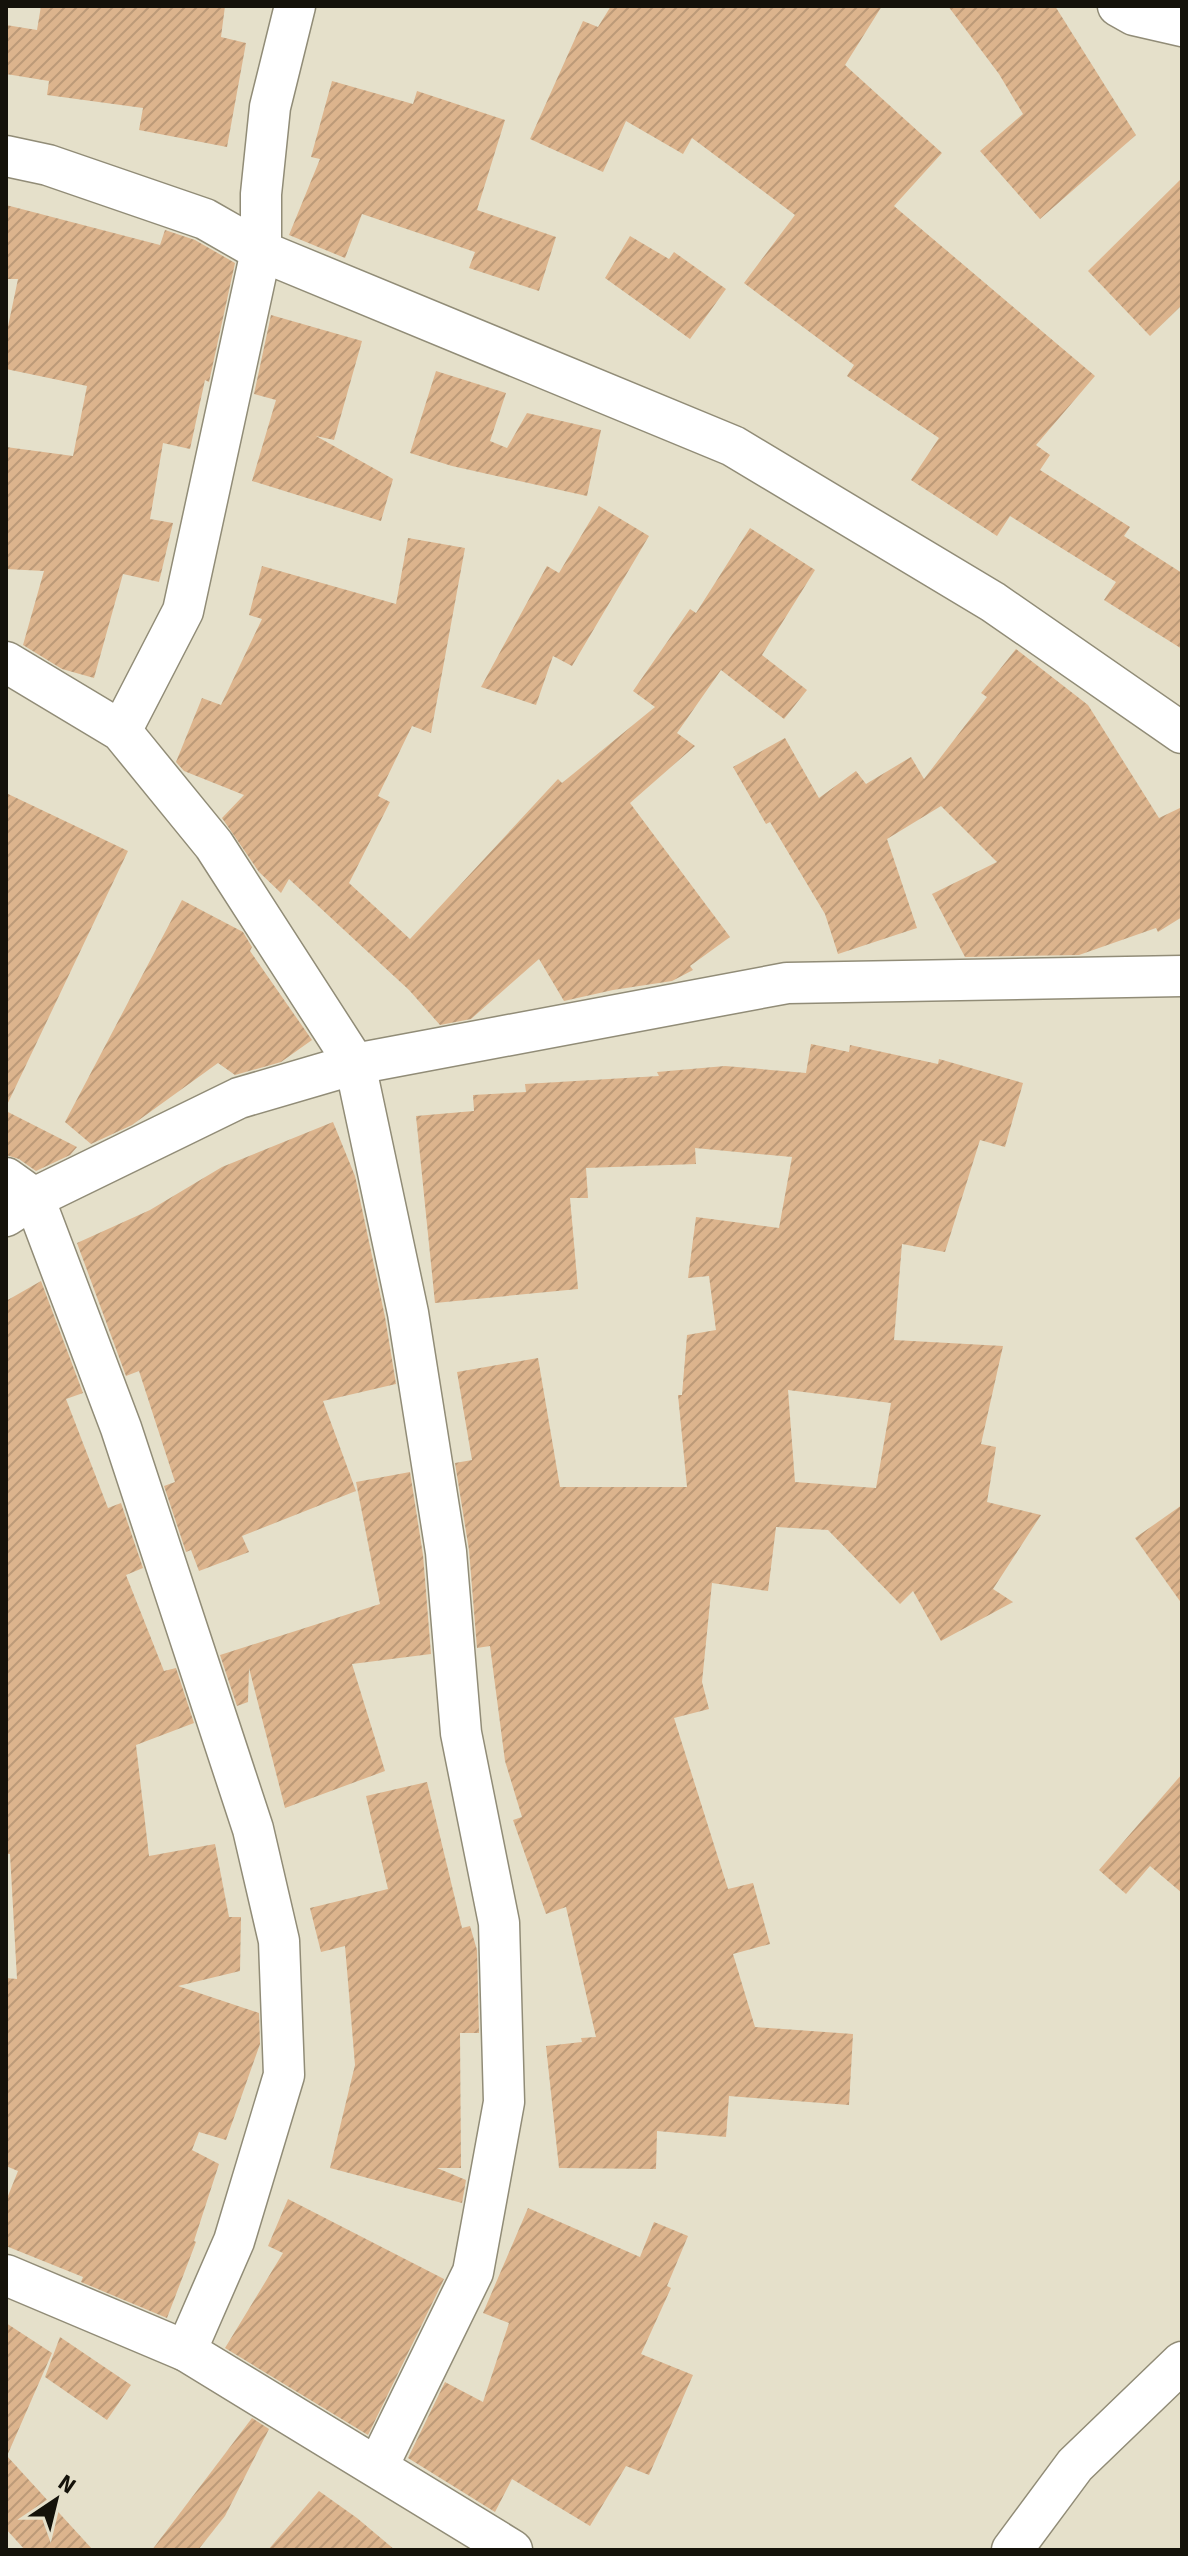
<svg xmlns="http://www.w3.org/2000/svg" width="1188" height="2556" font-family="Signika,sans-serif">
<style>
.building{fill:url(#building-hatch);fill-rule:evenodd}
.lines{fill:none;stroke-linecap:round;stroke-linejoin:round}
.street-casing{stroke:#918c77;stroke-width:43}
.street{stroke:#fff;stroke-width:40}
</style>
<defs>
<pattern id="building-hatch" width="6" height="6" patternUnits="userSpaceOnUse" patternTransform="scale(2)"><rect width="6" height="6" fill="#dcb48d"/><path d="M-1 1l2-2M0 6l6-6M5 7l2-2" fill="none" stroke="#bc9a78"/></pattern>
</defs>
<rect width="100%" height="100%" fill="#e5e0ca"/>
<g class="building">
<polygon points="41,6 225,6 221,37 246,43 227,147 139,130 143,108 47,95 49,81 6,74 6,25 37,30"/>
<polygon points="611,6 882,6 845,65 942,153 894,206 1095,376 1036,445 1050,455 1040,470 1130,527 1124,536 1182,573 1182,649 1104,600 1116,582 1010,516 997,536 911,480 939,438 847,376 854,365 744,283 795,215 692,138 683,154 626,121 603,172 530,139 583,21 598,27"/>
<polygon points="948,6 1055,6 1136,135 1040,219 980,151 1023,114 999,74"/>
<polygon points="332,81 413,104 417,91 505,120 477,210 556,237 539,291 469,268 475,252 362,214 345,258 289,235 320,159 311,157"/>
<polygon points="1182,178 1182,305 1150,336 1088,271"/>
<polygon points="6,205 160,245 165,230 195,240 235,263 209,382 205,380 190,449 163,443 150,519 173,523 159,582 123,574 94,678 62,669 23,645 44,571 6,569 6,447 73,456 87,386 6,369 6,336 18,279 6,279"/>
<polygon points="630,236 669,259 674,252 726,289 690,339 605,278"/>
<polygon points="271,315 362,341 334,440 316,436 393,479 381,521 252,481 276,400 254,394"/>
<polygon points="436,371 506,393 490,441 507,448 527,413 601,430 587,496 452,466 410,453"/>
<polygon points="599,506 649,536 572,666 553,656 536,705 481,687 547,566 559,573"/>
<polygon points="750,528 815,570 762,655 807,690 784,719 721,670 677,733 695,746 630,803 730,937 690,966 693,970 672,981 613,990 564,1001 539,959 471,1019 440,1025 409,990 289,879 281,893 259,872 222,818 244,795 184,771 176,762 202,698 221,705 262,619 249,615 262,566 396,604 408,538 465,548 431,733 412,726 378,796 390,802 349,883 410,939 558,779 562,783 655,707 633,691 690,609 696,613"/>
<polygon points="1016,649 1088,705 1159,818 1182,807 1182,917 1158,932 1156,928 1079,955 965,957 932,894 997,862 941,806 887,839 917,928 838,954 825,914 770,822 766,824 733,767 785,738 819,798 856,771 866,784 911,757 924,779 987,697 981,693"/>
<polygon points="6,793 128,851 6,1107"/>
<polygon points="182,900 243,932 252,947 250,951 312,1040 281,1062 235,1075 218,1063 132,1125 91,1144 65,1122"/>
<path d="M811,1044L849,1052L850,1045L938,1064L939,1059L1023,1083L1005,1147L980,1140L945,1252L902,1244L894,1340L1003,1346L981,1444L996,1447L987,1502L1041,1515L993,1589L1013,1602L941,1641L913,1591L900,1604L828,1530L776,1527L768,1591L712,1583L702,1682L709,1709L674,1718L728,1889L753,1883L770,1944L733,1954L755,2027L853,2034L849,2105L729,2096L726,2137L657,2131L656,2169L559,2168L546,2046L582,2042L581,2038L596,2037L566,1907L546,1914L513,1820L522,1817L505,1761L490,1646L477,1648L469,1550L455,1463L472,1460L457,1372L538,1358L560,1487H687L678,1395H682L687,1335L716,1330L709,1276L688,1278L696,1217L779,1228L792,1157L695,1148L696,1164L586,1168L588,1198H570L578,1289L435,1303L416,1116L474,1111L473,1095L526,1092L525,1084L659,1076L657,1072L725,1066L806,1073ZM788,1390L891,1403L876,1488L795,1482Z"/>
<polygon points="6,1111 77,1147 70,1155 36,1171 19,1159 6,1155"/>
<polygon points="333,1122 355,1176 385,1317 396,1384 323,1401 356,1491 242,1536 249,1552 199,1571 191,1550 186,1552 164,1486 175,1482 139,1371 126,1376 77,1243 150,1210 222,1167"/>
<polygon points="41,1281 83,1393 66,1399 108,1508 121,1503 143,1568 126,1575 164,1671 176,1668 194,1723 136,1745 149,1856 215,1844 229,1917 241,1917 240,1971 178,1986 259,2013 260,2044 226,2140 199,2132 192,2150 219,2164 194,2241 196,2242 167,2318 81,2282 83,2277 6,2246 6,2201 18,2171 6,2166 6,1978 17,1979 10,1854 6,1854 6,1301"/>
<polygon points="410,1472 423,1555 431,1654 352,1664 385,1771 285,1808 249,1668 248,1702 237,1706 220,1655 380,1604 356,1482"/>
<polygon points="1182,1505 1182,1604 1135,1538"/>
<polygon points="1182,1774 1182,1893 1150,1866 1126,1894 1099,1870"/>
<polygon points="427,1782 462,1928 470,1926 477,1950 479,2033 460,2033 461,2168 437,2168 466,2180 462,2203 330,2168 355,2065 345,1946 321,1952 310,1908 388,1889 366,1796"/>
<polygon points="288,2199 444,2279 368,2435 225,2348 283,2253 268,2246"/>
<polygon points="528,2208 640,2257 654,2222 688,2236 667,2286 671,2288 641,2354 693,2375 649,2475 626,2466 590,2526 512,2479 495,2512 408,2458 445,2382 483,2402 509,2323 483,2313"/>
<polygon points="6,2323 52,2353 7,2456 93,2550 25,2550 6,2529"/>
<polygon points="60,2337 131,2385 107,2420 45,2377"/>
<polygon points="252,2418 269,2429 225,2516 198,2550 152,2550"/>
<polygon points="319,2491 357,2518 395,2550 268,2550"/>
</g>
<g class="lines">
<g class="street-casing">
<g id="street">
<polyline points="1118,6 1134,15 1182,26"/>
<polyline points="6,156 48,165 205,219 261,251 733,446 993,602 1182,733"/>
<polyline points="6,662 121,731 214,845 355,1064 408,1313 446,1552 461,1733 499,1923 504,2102 473,2272 378,2466"/>
<polyline points="121,731 183,611 261,251 261,194 270,107 295,6"/>
<polyline points="6,1178 34,1198 121,1428 253,1829 279,1941 284,2075 234,2241 186,2351"/>
<polyline points="6,1216 34,1198 239,1098 355,1064 787,983 1182,976"/>
<polyline points="6,2275 186,2351 512,2550"/>
<polyline points="1012,2550 1075,2465 1182,2362"/>
</g>
</g>
<use href="#street" class="street"/>
</g>
<rect width="1188" height="2556" fill="none" stroke="#14120a" stroke-width="16"/>
<g transform="translate(56 2500) rotate(35)" stroke="#e5e0ca" stroke-width="6" paint-order="stroke">
<path d="M0-6L14 30L0 20L-14 30Z" fill="#14120a"/>
<text y="-12" font-size="22" font-weight="bold" text-anchor="middle" fill="#14120a">N</text>
</g>
</svg>
